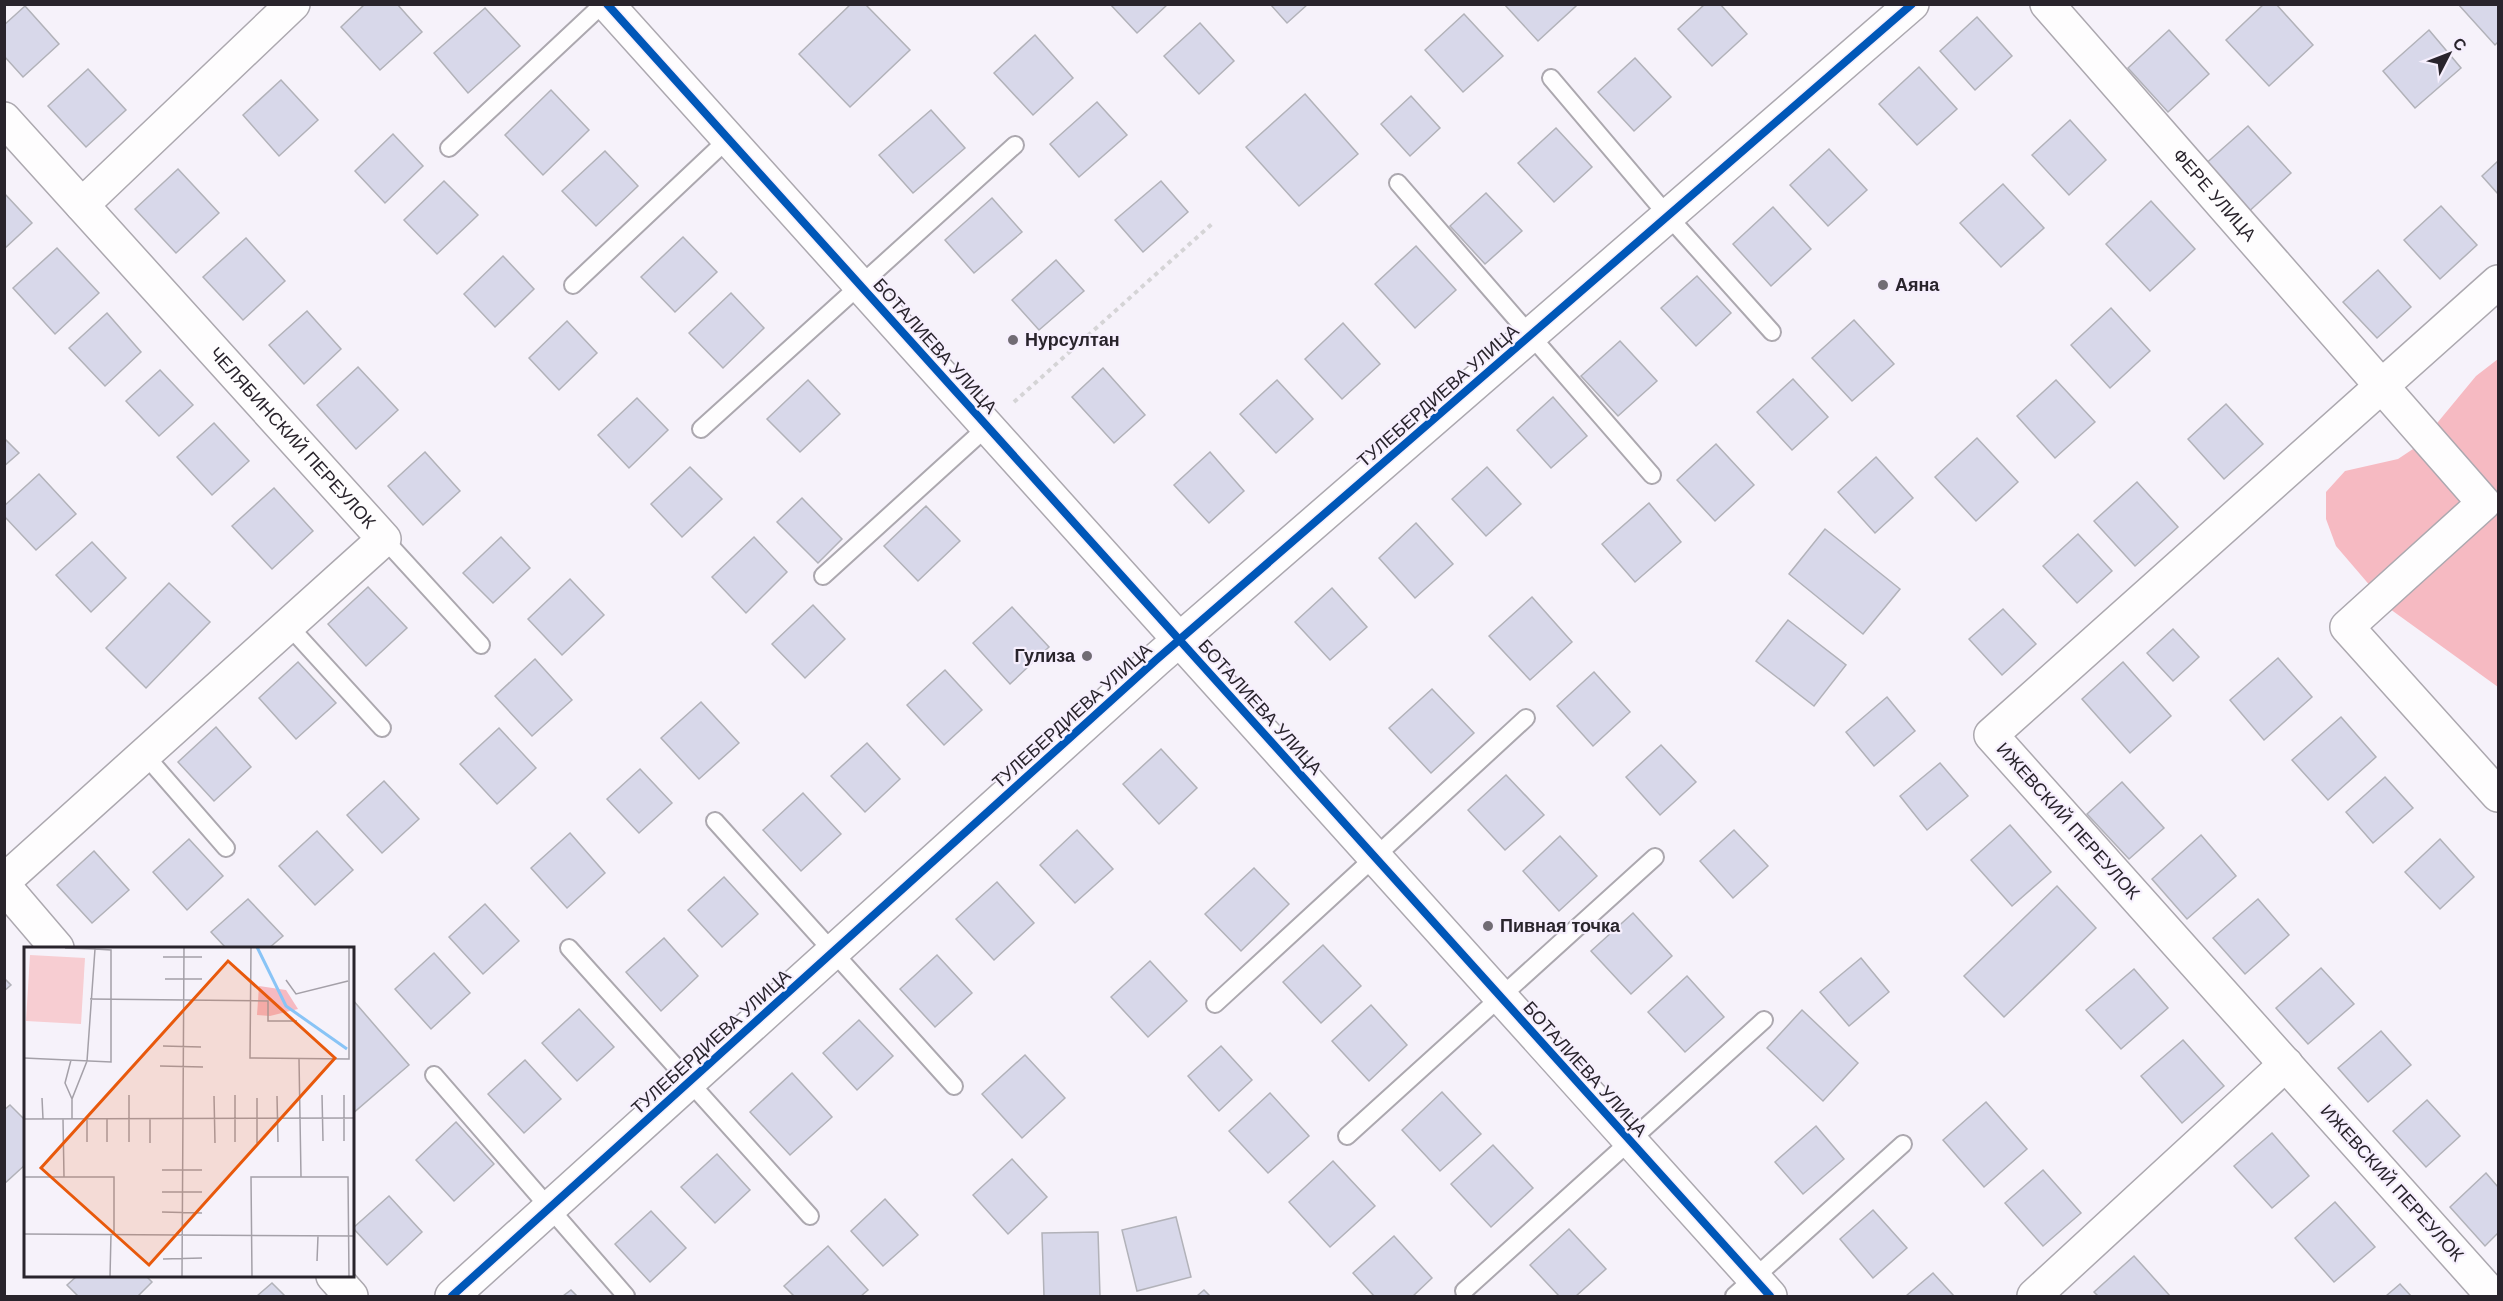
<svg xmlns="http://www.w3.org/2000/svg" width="2503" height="1301" font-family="Helvetica,sans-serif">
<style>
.forest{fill:#f6bac2}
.building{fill:#d8d8ea;stroke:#b2b2b9;stroke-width:1.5}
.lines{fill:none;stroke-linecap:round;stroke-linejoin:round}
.service-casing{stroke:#aca8af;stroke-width:20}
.minor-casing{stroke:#aca8af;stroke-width:36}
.tertiary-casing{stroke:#aca8af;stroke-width:36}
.path{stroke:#d5d4d6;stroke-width:4;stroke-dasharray:4.5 4.5;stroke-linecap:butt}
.service{stroke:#fefdfe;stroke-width:16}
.minor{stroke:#fefdfe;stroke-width:33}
.tertiary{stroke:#fefdfe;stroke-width:33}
.cycleway-casing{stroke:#f6effd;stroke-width:11}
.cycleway{stroke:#0057b8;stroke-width:8}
.poi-dot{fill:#716c74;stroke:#f6effd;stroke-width:2}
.labels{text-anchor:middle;stroke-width:4.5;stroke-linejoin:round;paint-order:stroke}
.street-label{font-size:18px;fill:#29242c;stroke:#f6effd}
.poi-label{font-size:18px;font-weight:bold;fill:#29242c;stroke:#f6effd;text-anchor:start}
.inset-river{fill:none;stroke:#89c4f6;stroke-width:3}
.inset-road{fill:none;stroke:#a4a0a8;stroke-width:1.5}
.view{fill:#e8590c;fill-opacity:0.15;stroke:#e8590c;stroke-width:3}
.inset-edge{fill:none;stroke:#29242c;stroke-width:3}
</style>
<rect width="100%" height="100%" fill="#f6f2fa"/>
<polygon class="forest" points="2498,359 2498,687 2390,609 2336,546 2326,519 2326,492 2345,471 2398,459 2419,445 2476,376"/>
<g class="building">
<polygon points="365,4 397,4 422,32 380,70 341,27"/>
<polygon points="851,4 865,4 910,50 850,107 799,54"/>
<polygon points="1110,4 1168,4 1137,33"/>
<polygon points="1270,4 1308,4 1287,23"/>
<polygon points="1504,4 1575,4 1576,6 1538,41"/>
<polygon points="1705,4 1720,4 1747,34 1712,66 1678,29"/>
<polygon points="2264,4 2276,4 2313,45 2269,86 2226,40"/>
<polygon points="2458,4 2498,4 2498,42 2495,45"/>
<polygon points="25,6 59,44 23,77 4,56 4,25"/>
<polygon points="485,8 520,46 468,93 434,53"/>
<polygon points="1464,14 1503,56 1463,92 1425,50"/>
<polygon points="1977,17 2012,56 1975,90 1940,51"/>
<polygon points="1200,23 1234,61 1199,94 1164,56"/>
<polygon points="2169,30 2209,74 2168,112 2128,68"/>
<polygon points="2429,30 2461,68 2415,108 2383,71"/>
<polygon points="1035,35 1073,78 1033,115 994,73"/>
<polygon points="1635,58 1671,97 1634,131 1598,92"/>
<polygon points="1919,67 1957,109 1917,145 1879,104"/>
<polygon points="88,69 126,110 86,147 48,106"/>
<polygon points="281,80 318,120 279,156 243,115"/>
<polygon points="551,90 589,130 543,175 505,135"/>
<polygon points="1305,94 1358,154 1299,206 1246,147"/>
<polygon points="1411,96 1440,128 1410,156 1381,124"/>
<polygon points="1097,102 1127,135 1079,177 1050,144"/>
<polygon points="931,110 965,148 913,193 879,155"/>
<polygon points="2070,120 2106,160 2069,195 2032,155"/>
<polygon points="2248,126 2291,173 2245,215 2202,167"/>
<polygon points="1556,128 1592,167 1554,202 1518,163"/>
<polygon points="393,134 423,166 385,203 355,171"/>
<polygon points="1829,149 1867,190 1828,226 1790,185"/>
<polygon points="605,151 638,186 596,226 562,191"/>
<polygon points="2498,161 2498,194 2482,176"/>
<polygon points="178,169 219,213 176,253 135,209"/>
<polygon points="444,181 478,215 437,254 404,220"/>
<polygon points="1161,181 1188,212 1143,252 1115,220"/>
<polygon points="2003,184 2044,228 2001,267 1960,223"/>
<polygon points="4,193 32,223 4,249"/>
<polygon points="1486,193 1522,231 1485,264 1450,226"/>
<polygon points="992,198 1022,232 974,273 945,240"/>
<polygon points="2151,201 2195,249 2150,291 2106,244"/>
<polygon points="2441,206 2477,245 2440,279 2404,240"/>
<polygon points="1773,207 1811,249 1771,286 1733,244"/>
<polygon points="683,237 717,272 675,312 641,277"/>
<polygon points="246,238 285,281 243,320 203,277"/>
<polygon points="1416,246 1456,290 1415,328 1375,284"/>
<polygon points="57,248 99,293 55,334 13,288"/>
<polygon points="503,256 534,289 495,327 464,294"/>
<polygon points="1056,260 1084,291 1039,330 1012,300"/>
<polygon points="2378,270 2411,307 2377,338 2343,302"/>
<polygon points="1697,276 1731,313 1696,346 1661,308"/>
<polygon points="731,293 764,328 723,368 689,333"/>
<polygon points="2111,308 2150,351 2110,388 2071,345"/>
<polygon points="307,311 341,349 304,384 269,345"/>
<polygon points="107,313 141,352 105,386 69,348"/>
<polygon points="1854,320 1894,364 1852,401 1812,358"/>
<polygon points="567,321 597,353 559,390 529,358"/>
<polygon points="1343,323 1380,364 1342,399 1305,359"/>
<polygon points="1620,341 1657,381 1618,416 1581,376"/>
<polygon points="358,367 398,410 356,449 317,405"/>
<polygon points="1103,368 1145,415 1114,443 1072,397"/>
<polygon points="160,370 193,405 159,436 126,401"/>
<polygon points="1793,379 1828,417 1792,450 1757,412"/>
<polygon points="808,380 840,414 800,452 767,419"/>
<polygon points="1277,380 1313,419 1276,453 1240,414"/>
<polygon points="2056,380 2095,422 2055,458 2017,416"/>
<polygon points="1553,397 1587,436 1551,468 1517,430"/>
<polygon points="637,398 668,430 629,468 598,435"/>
<polygon points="2226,404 2263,444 2224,479 2188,439"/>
<polygon points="214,423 249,461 212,495 177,457"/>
<polygon points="4,438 19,453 4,466"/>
<polygon points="1977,438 2018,482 1976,521 1935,477"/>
<polygon points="1716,444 1754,485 1715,521 1677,480"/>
<polygon points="425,452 460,491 423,525 388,486"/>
<polygon points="1210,452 1244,491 1209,523 1174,485"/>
<polygon points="1876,457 1913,498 1875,533 1838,492"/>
<polygon points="690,467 722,499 682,537 651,504"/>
<polygon points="1487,467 1521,504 1486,536 1452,499"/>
<polygon points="39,474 76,514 36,550 4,516 4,506"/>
<polygon points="2137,482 2178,527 2135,566 2094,521"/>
<polygon points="274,488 313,531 272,569 232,526"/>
<polygon points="802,498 842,539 818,563 777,522"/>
<polygon points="1649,503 1681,542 1635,582 1602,544"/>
<polygon points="926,506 960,541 918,581 884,546"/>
<polygon points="1416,523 1453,564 1415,598 1379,558"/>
<polygon points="1825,529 1900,589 1863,634 1789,574"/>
<polygon points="2078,534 2112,571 2077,603 2043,566"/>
<polygon points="501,537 530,568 493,603 463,573"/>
<polygon points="754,537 787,572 746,613 712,577"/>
<polygon points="92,542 126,578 91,612 56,575"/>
<polygon points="570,579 604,615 562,655 528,619"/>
<polygon points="169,583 210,622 146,688 106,648"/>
<polygon points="368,587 407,628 366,666 328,624"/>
<polygon points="1332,588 1367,627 1330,660 1295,622"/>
<polygon points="1532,597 1572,642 1530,680 1489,636"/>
<polygon points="813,605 845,639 805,678 772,644"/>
<polygon points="1012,607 1049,647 1010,684 973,643"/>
<polygon points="2003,609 2036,644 2002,675 1969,639"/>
<polygon points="1788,620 1846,665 1814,706 1756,661"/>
<polygon points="2173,629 2199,657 2173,681 2147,653"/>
<polygon points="2278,658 2312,697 2264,740 2230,700"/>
<polygon points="535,659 572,700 532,736 495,696"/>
<polygon points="298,662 336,703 296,739 259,698"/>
<polygon points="2123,662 2171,716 2130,753 2082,699"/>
<polygon points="945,670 982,710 944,745 907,705"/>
<polygon points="1594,672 1630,712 1593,746 1557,706"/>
<polygon points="1432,689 1474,733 1431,773 1389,728"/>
<polygon points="1887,697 1915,731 1874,766 1846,732"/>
<polygon points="701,702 739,743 699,779 661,738"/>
<polygon points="2341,717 2376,757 2328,800 2292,760"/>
<polygon points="216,727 251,767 214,801 178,762"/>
<polygon points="499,728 536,768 497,804 460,764"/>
<polygon points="867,743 900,779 865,812 831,776"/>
<polygon points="1661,745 1696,782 1660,815 1626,777"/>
<polygon points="1161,749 1197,788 1159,824 1123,784"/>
<polygon points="1940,763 1968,796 1927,830 1900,796"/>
<polygon points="640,769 672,803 639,833 607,799"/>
<polygon points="1506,775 1544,815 1505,850 1468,810"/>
<polygon points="2385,777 2413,808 2373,843 2346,812"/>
<polygon points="384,781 419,819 382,853 347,815"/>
<polygon points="2122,782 2164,828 2129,859 2087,814"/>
<polygon points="803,793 841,834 801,871 763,830"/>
<polygon points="2010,825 2051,872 2012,906 1971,860"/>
<polygon points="1077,830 1113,869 1075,903 1040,865"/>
<polygon points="1734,830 1768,866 1733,898 1700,861"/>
<polygon points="317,831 353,870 315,905 279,866"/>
<polygon points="570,833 605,873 567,908 531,868"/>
<polygon points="2201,835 2236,876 2187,919 2152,879"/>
<polygon points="1560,836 1597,876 1559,911 1523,871"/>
<polygon points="189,839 223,876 187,910 153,872"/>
<polygon points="2440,839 2474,877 2440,909 2405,872"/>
<polygon points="94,851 129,890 92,923 57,885"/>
<polygon points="1254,868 1289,904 1241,951 1205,914"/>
<polygon points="724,877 758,914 722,947 688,910"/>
<polygon points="997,882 1034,923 994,960 956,919"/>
<polygon points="2057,886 2096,928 2004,1017 1964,976"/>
<polygon points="248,899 283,936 269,948 226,948 211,932"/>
<polygon points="2258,899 2289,935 2245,974 2213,938"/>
<polygon points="485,904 519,941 483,974 449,937"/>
<polygon points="1633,913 1672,956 1631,994 1591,951"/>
<polygon points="664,938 698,976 661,1011 626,972"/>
<polygon points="1323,945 1361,986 1321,1023 1283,982"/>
<polygon points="434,953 470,993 431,1029 395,989"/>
<polygon points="937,955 972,993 935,1027 900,989"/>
<polygon points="1861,958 1889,992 1849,1026 1820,992"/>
<polygon points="1150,961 1187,1001 1148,1037 1111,997"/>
<polygon points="2321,968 2354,1004 2308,1044 2276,1008"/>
<polygon points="2134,969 2168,1008 2121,1049 2086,1010"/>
<polygon points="1687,976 1724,1017 1685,1052 1648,1012"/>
<polygon points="4,978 11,985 4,991"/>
<polygon points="352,999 409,1065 352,1114"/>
<polygon points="1371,1005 1407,1045 1369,1081 1332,1041"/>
<polygon points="579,1009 614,1047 577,1081 542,1043"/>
<polygon points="1802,1010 1858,1063 1823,1101 1767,1048"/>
<polygon points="859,1020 893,1056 857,1090 823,1053"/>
<polygon points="2381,1031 2411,1065 2368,1102 2338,1068"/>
<polygon points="2183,1040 2224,1086 2182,1123 2141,1076"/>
<polygon points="1221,1046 1252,1080 1219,1111 1188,1076"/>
<polygon points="1025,1055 1065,1098 1022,1138 982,1094"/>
<polygon points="525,1060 561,1099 524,1133 488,1094"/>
<polygon points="792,1073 832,1117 790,1155 750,1112"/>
<polygon points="1442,1092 1481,1134 1440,1171 1402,1130"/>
<polygon points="1270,1093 1309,1136 1268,1173 1229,1131"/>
<polygon points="2427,1100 2460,1136 2426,1167 2393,1131"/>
<polygon points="1986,1102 2027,1149 1984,1187 1943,1140"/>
<polygon points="10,1105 26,1121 26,1164 4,1184 4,1110"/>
<polygon points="456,1122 494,1164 454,1201 416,1160"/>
<polygon points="1816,1126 1844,1159 1803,1194 1775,1162"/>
<polygon points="2272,1133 2309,1176 2272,1208 2234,1166"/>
<polygon points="1493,1145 1533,1188 1491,1227 1451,1184"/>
<polygon points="717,1154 750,1190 715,1223 681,1187"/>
<polygon points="1012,1159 1047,1197 1008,1234 973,1195"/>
<polygon points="1333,1161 1375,1206 1330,1247 1289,1202"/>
<polygon points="2043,1170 2081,1213 2043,1246 2005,1203"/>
<polygon points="2486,1173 2498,1187 2498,1233 2485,1246 2450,1207"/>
<polygon points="389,1196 422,1232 387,1265 353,1228"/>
<polygon points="885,1199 918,1235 883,1266 851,1231"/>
<polygon points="2335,1202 2375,1247 2334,1282 2295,1238"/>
<polygon points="1873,1210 1907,1248 1873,1278 1840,1239"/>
<polygon points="651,1211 686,1248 650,1282 615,1244"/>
<polygon points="1176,1217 1191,1277 1137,1291 1122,1230"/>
<polygon points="1569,1229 1606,1269 1576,1296 1559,1296 1530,1265"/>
<polygon points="1098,1232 1100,1296 1044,1296 1042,1233"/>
<polygon points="1394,1236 1432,1278 1413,1296 1374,1296 1353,1273"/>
<polygon points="828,1246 868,1290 861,1296 794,1296 784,1286"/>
<polygon points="2134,1256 2170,1296 2098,1296 2094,1292"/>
<polygon points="1933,1273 1954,1296 1906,1296"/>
<polygon points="77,1276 146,1276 152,1282 138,1296 78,1296 67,1285"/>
<polygon points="272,1283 285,1296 257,1296"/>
<polygon points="2400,1284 2411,1296 2386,1296"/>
<polygon points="571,1290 577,1296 563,1296"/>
<polygon points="1204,1290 1210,1296 1197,1296"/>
</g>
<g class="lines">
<g class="service-casing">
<g id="service">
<polyline points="1551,78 1668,216 1772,332"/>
<polyline points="449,148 603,4"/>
<polyline points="1398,183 1652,475"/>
<polyline points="573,285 728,139"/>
<polyline points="701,429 1015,145"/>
<polyline points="384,539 481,645"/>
<polyline points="823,576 987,427"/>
<polyline points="288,625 382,728"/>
<polyline points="145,755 226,848"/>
<polyline points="715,821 954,1086"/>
<polyline points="569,948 810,1216"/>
<polyline points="1215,1004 1526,718"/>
<polyline points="434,1075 626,1296"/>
<polyline points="1347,1136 1655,857"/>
<polyline points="1464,1291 1764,1020"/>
<polyline points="1734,1296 1903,1144"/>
</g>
</g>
<g class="minor-casing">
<g id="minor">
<path id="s1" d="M2047,4L2484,503L2347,627L2498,795"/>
<path id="s2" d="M4,119L384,539L4,881"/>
<polyline points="82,205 293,4"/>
<polyline points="4,886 57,948"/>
<polyline points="333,1276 351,1296"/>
<polyline points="452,1296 1156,660 1912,4"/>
<polyline points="2034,1296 2286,1064"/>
<polyline points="2493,1296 1991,735 2498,282"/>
</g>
</g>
<g class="tertiary-casing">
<polyline id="tertiary" points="607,4 1770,1296"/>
</g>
<polyline class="path" points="1014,402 1214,222"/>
<use href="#service" class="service"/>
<use href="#minor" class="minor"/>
<use href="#tertiary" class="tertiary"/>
<g class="cycleway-casing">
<g id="cycleway">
<polyline points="607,4 1770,1296"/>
<polyline points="452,1296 1156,660 1912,4"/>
</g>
</g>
<use href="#cycleway" class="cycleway"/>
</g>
<g class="poi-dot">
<circle cx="1883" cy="285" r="6"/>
<circle cx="1013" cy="340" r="6"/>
<circle cx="1087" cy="656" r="6"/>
<circle cx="1488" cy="926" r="6"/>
</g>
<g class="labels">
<g class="street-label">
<text dy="6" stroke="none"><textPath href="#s1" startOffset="254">ФЕРЕ УЛИЦА</textPath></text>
<text transform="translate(935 346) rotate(48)" y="6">БОТАЛИЕВА УЛИЦА</text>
<text transform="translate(1438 396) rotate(-41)" y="6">ТУЛЕБЕРДИЕВА УЛИЦА</text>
<text dy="6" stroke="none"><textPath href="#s2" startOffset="430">ЧЕЛЯБИНСКИЙ ПЕРЕУЛОК</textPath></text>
<text transform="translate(1260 707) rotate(48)" y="6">БОТАЛИЕВА УЛИЦА</text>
<text transform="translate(1072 716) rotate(-42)" y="6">ТУЛЕБЕРДИЕВА УЛИЦА</text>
<text transform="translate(2068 821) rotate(48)" y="6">ИЖЕВСКИЙ ПЕРЕУЛОК</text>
<text transform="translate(711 1042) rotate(-42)" y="6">ТУЛЕБЕРДИЕВА УЛИЦА</text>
<text transform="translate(1585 1069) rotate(48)" y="6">БОТАЛИЕВА УЛИЦА</text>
<text transform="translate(2392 1183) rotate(48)" y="6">ИЖЕВСКИЙ ПЕРЕУЛОК</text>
</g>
<g class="poi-label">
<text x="1895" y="291">Аяна</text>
<text x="1025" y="346">Нурсултан</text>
<text x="1075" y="662" text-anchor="end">Гулиза</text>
<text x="1500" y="932">Пивная точка</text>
</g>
</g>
<g transform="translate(24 947)">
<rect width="330" height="330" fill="#f6f2fa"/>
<path d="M6,8L61,11L57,77L2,74Z" fill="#f7cdd2"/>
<path d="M235,39L262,43L274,62L246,69L233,68Z" fill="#f6bac2"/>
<path class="inset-river" d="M233,0L262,59L323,102"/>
<path class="inset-road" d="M227,0L226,111L325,112V0M41,1L71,2L63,114L48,152V172M139,10H178M141,32H178M262,33L272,47L324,34M66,52L244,54V74H273M139,99L177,100M0,111L87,115V3L71,2M275,112L277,230M47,113L41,136L48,152M136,119L179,120M105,148V195M211,148V195M298,148L299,194M320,148V194M190,149L191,196M253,149L254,195M18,151L19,172M233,151V196M63,171V195M83,171V195M126,171V196M0,172L330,171M39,172L40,230M138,223H178M0,230H90V287M138,245H178M138,265L178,266M0,287L330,289M139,312L178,311M293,314L294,289M86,330L87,287M158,330L160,0M228,330L227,230H324L325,330"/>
<path class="view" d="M204,14L311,111L125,318L17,221Z"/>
<rect width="330" height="330" class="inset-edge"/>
</g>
<rect width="2503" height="1301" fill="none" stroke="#29242c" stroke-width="12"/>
<g transform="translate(2449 54) rotate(48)" stroke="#f6effd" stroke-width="4.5" paint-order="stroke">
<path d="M0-4.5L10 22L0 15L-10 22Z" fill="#29242c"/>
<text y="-9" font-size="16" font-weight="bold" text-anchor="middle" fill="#29242c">С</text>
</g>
</svg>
